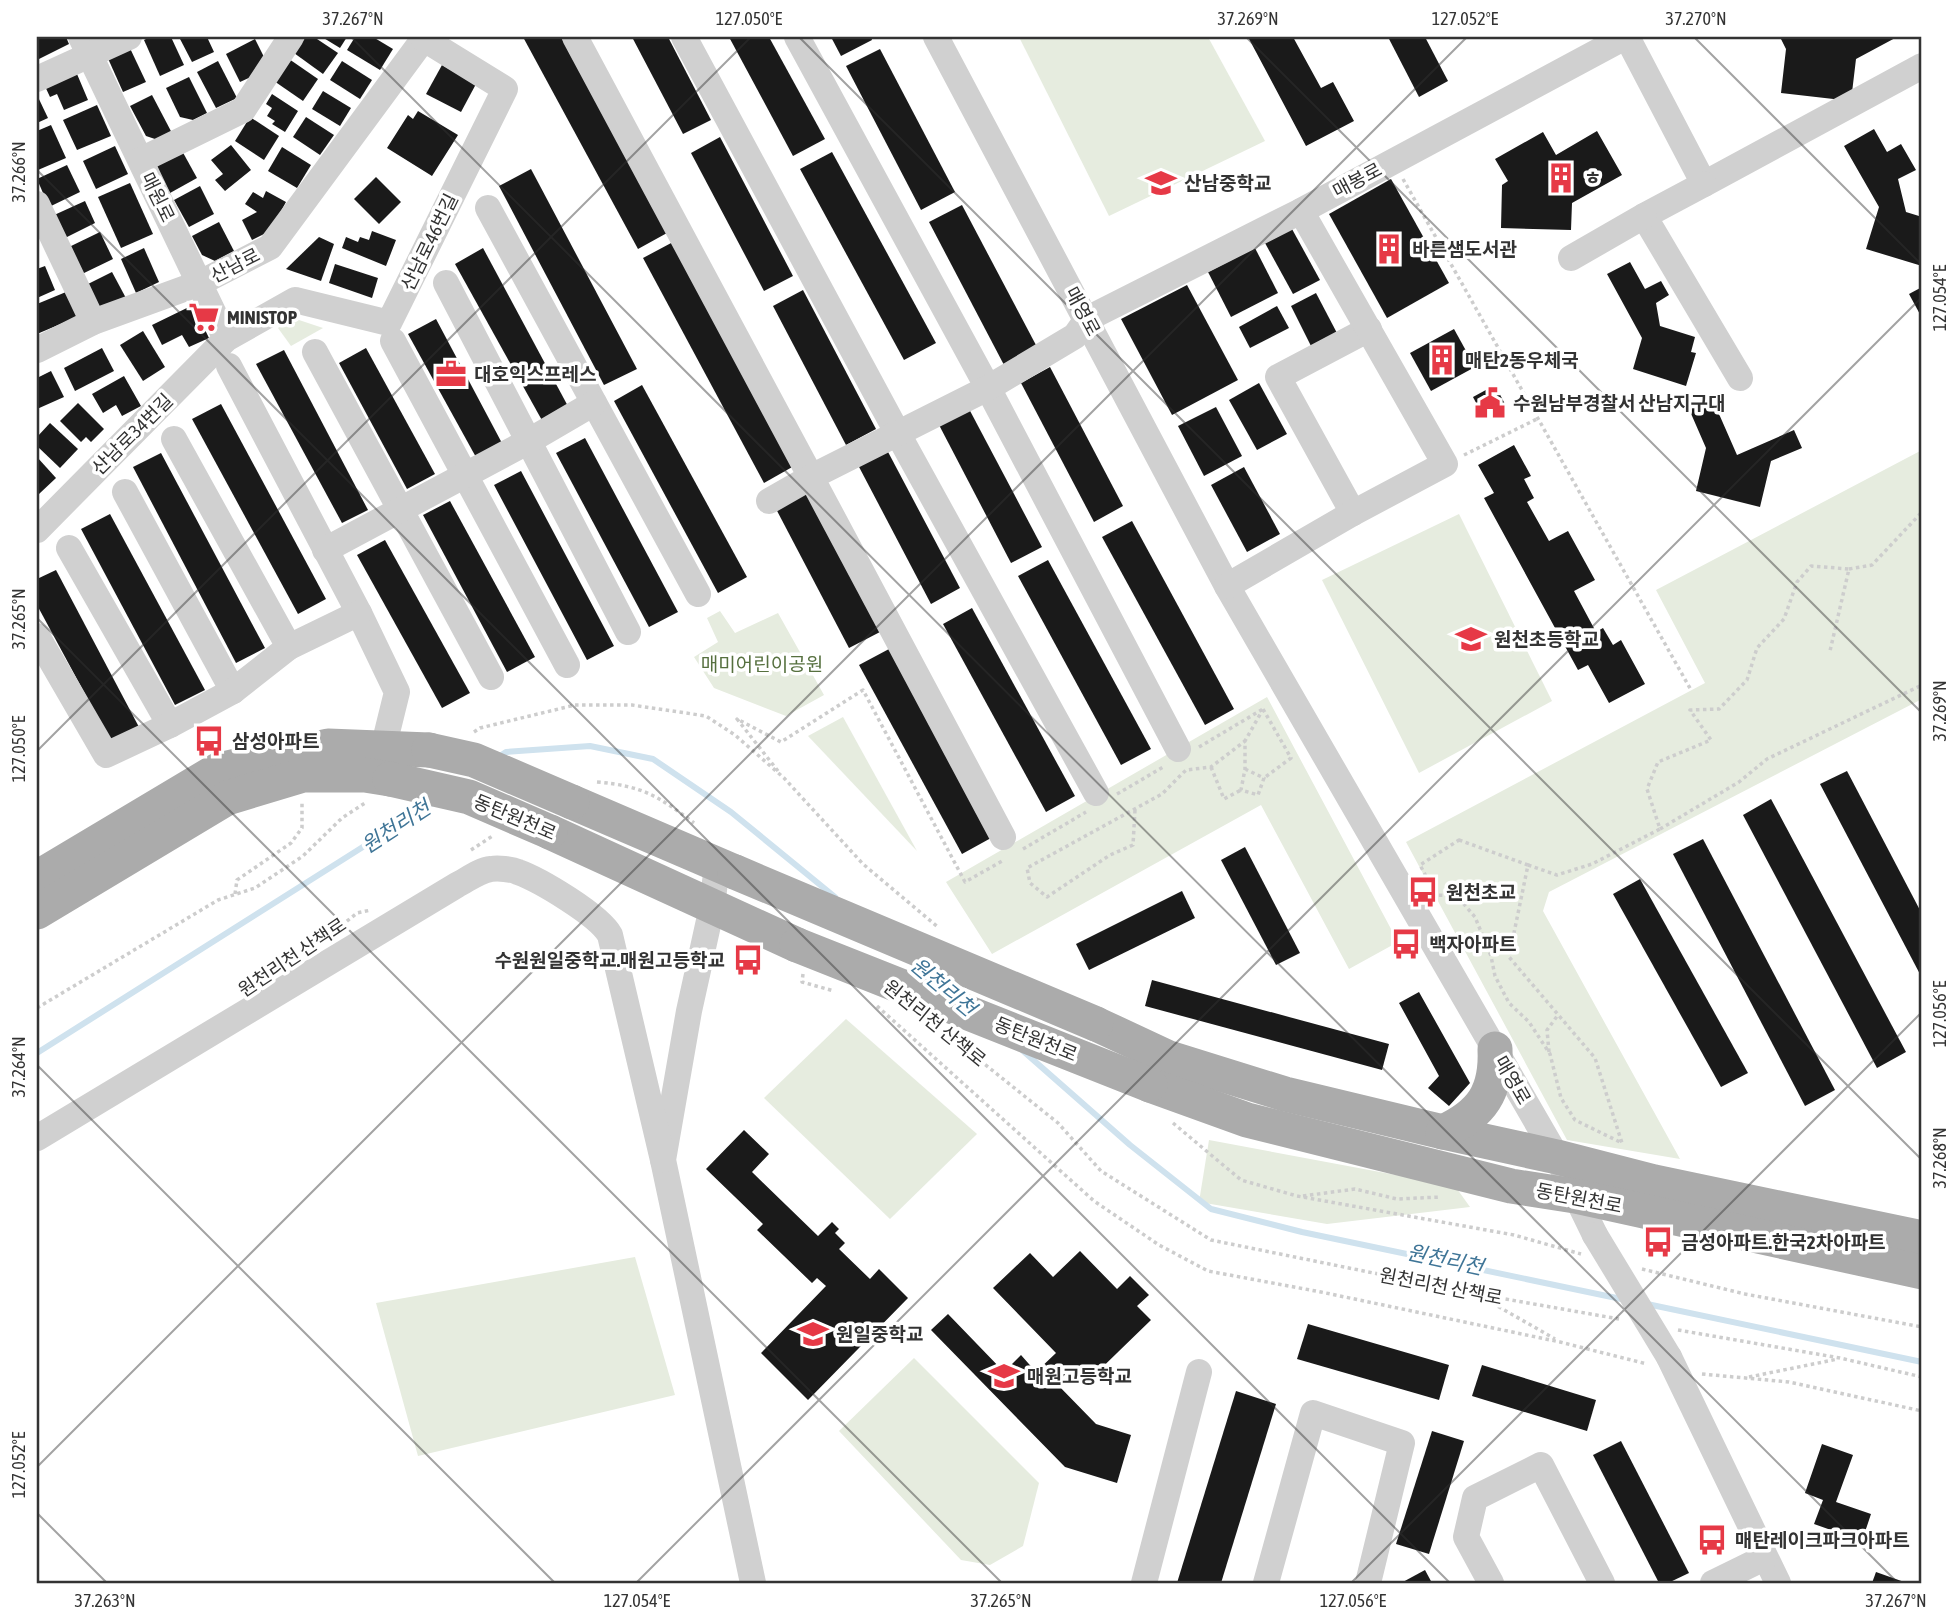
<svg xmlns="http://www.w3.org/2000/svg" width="1959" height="1620" font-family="'Asap Condensed','Noto Sans KR',sans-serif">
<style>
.green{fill:#e6ecdf}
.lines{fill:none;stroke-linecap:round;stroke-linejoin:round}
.stream{stroke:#cfe2ee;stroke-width:6}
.building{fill:#1a1a1a}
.path{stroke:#cdcdcd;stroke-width:3.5;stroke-dasharray:3.5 3.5;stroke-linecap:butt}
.minor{stroke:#d0d0d0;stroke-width:26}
.major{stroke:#ababab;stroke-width:35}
.minor-bridge{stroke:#d0d0d0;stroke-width:26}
.major-bridge{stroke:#ababab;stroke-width:35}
.ticks{fill:none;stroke:#333;stroke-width:2;stroke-opacity:0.45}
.labels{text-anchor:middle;stroke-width:7;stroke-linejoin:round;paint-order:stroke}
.poi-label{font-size:19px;font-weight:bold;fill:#333;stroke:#fff;text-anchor:start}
.street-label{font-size:19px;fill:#333;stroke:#fff}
.park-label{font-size:19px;fill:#56703f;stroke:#fff}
.water-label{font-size:21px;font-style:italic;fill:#3f7597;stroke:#fff}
.neatline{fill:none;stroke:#333;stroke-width:2.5}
.ticks-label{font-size:18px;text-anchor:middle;fill:#333}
</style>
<rect width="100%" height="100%" fill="#fff"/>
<g class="green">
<polygon points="1019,37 1208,37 1265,141 1109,216"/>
<polygon points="293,318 323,328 291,346 278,328"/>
<polygon points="1922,450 1922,699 1549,892 1543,911 1680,1159 1567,1140 1406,842 1705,683 1656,590"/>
<polygon points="1459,514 1552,701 1419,773 1322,580"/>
<polygon points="720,611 735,633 778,613 824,695 786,716 714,688 694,657 718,642 707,618"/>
<polygon points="1267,697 1398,942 1349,969 1261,805 992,954 946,882"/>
<polygon points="843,717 917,851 808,736"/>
<polygon points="846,1019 977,1134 890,1219 764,1098"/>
<polygon points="1209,1140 1455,1186 1470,1207 1327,1224 1199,1202"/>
<polygon points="635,1257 675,1395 418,1456 376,1303"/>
<polygon points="914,1358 1039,1483 1023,1546 990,1565 961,1560 839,1431"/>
</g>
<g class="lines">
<g class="stream">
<polyline points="497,758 506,752 590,746 653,759 731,812 835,897"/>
<polyline points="919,966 943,986"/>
<polyline points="1022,1050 1130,1145 1211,1209 1302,1232 1626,1300"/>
<polyline points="37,1053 434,802"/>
<polyline points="1647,1304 1922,1362"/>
</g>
</g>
<g class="building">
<polygon points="37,37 66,37 69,44 37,60"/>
<polygon points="150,37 171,37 184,65 160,76 144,40"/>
<polygon points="179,37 207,37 214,52 192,62"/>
<polygon points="306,37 314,37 338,53 323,74 294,53"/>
<polygon points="322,37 347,37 340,48"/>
<polygon points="355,37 373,37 393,49 380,70 347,50"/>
<polygon points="523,37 561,37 667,233 638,249"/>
<polygon points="632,37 668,37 711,120 683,134"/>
<polygon points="729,37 769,37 825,139 793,156"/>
<polygon points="831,37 871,37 872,40 841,56"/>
<polygon points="1248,37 1293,37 1321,88 1333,82 1354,121 1306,146"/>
<polygon points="1388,37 1425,37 1448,81 1419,97"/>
<polygon points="1780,37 1897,37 1856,59 1851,101 1781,93 1786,49"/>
<polygon points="255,39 264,57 253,76 240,82 226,54"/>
<polygon points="128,44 146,82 123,92 106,54"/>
<polygon points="880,49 955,192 921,210 846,66"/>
<polygon points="289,59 318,79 303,101 274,81"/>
<polygon points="218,61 237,98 216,108 197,72"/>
<polygon points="342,61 372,80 360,99 330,80"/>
<polygon points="442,65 476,84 461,112 426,94"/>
<polygon points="77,74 88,100 64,110 57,94 50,97 43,82"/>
<polygon points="189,77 207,113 193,120 180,117 166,88"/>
<polygon points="323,91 351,108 340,126 312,109"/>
<polygon points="272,94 298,111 285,132 272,124 275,121 267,116 272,108 266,104"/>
<polygon points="37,95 48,118 37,123"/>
<polygon points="152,95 173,135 161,141 146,136 130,106"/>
<polygon points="97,105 111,136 77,150 63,120"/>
<polygon points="418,111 458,135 432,176 387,148 408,115 413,119"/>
<polygon points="250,117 279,136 264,160 235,141"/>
<polygon points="306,117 334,135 320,155 293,137"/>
<polygon points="51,125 66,158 38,170 37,131"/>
<polygon points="1874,129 1887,152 1901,144 1916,170 1898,179 1906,212 1919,216 1922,209 1922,266 1866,249 1879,207 1844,146"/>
<polygon points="1597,131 1622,175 1572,203 1571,230 1501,228 1502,185 1508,181 1495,159 1543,132 1556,155"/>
<polygon points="720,137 793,276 764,291 691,153"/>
<polygon points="231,145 251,170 225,191 215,180 223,174 211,160"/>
<polygon points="115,146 128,174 96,189 83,161"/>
<polygon points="282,147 311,165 297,188 268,171"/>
<polygon points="181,149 197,178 170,193 154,163"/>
<polygon points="832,152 936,343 904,360 800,169"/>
<polygon points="67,165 80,192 49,207 37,179"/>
<polygon points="531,169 637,369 604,385 499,186"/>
<polygon points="376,177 401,202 379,224 354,199"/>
<polygon points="1391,179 1449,283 1387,318 1329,214"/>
<polygon points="130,183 153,234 121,248 98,197"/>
<polygon points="200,186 214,214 189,227 174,200"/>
<polygon points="266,191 286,202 270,231 252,240 242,220 257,212 245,204 253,192 263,198"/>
<polygon points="85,201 95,223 63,239 52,216"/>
<polygon points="962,205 1037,347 1004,365 929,222"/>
<polygon points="219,222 234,251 215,261 202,255 192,236"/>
<polygon points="1292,229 1320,280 1293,294 1265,243"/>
<polygon points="372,231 396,240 386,266 342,248 346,237 358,242 360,237 369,240"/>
<polygon points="100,232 113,259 82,274 69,247"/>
<polygon points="319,237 334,244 321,281 286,269"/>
<polygon points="673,242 794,466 764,483 643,258"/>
<polygon points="144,248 159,282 136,293 121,259"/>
<polygon points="483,248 570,410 544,424 455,264"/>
<polygon points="1255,248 1278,293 1231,317 1208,272"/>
<polygon points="1630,262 1645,289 1661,281 1669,295 1656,303 1660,326 1695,337 1691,352 1696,353 1686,386 1633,369 1642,338 1607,274"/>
<polygon points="335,264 378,278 372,298 329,283"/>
<polygon points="45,266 55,290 37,298 37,269"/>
<polygon points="112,272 127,300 107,310 93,305 84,286"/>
<polygon points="1187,285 1238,380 1172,415 1121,319"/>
<polygon points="1922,287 1922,318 1909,294"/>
<polygon points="803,290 876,429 846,445 773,306"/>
<polygon points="66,292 77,317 37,334 37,304"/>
<polygon points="1316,293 1338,335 1312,348 1291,306"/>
<polygon points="193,305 209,338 189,347 182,335 162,345 152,325"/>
<polygon points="1277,306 1289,328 1250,348 1239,327"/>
<polygon points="436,319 503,445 477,459 408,334"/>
<polygon points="1454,329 1475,367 1431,391 1410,353"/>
<polygon points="143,331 165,367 143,381 120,345"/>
<polygon points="102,348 114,371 75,391 64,368"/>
<polygon points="366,348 435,474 407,489 339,363"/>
<polygon points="284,350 368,510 342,523 256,364"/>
<polygon points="1050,367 1123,506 1094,522 1021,383"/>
<polygon points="51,371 64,397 37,409 37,378"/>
<polygon points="124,376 141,406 122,416 116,405 103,413 92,394"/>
<polygon points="1259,383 1287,434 1257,450 1229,400"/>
<polygon points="642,385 747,577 718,593 614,401"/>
<polygon points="1495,385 1507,408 1485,420 1473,397"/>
<polygon points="1712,398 1737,455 1794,430 1802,448 1771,461 1760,507 1696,491 1706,448 1689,409"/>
<polygon points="78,403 104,429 91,442 86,437 81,442 60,421"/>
<polygon points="221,404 326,599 298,614 192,419"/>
<polygon points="968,407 1042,547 1011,563 938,423"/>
<polygon points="1216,407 1242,456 1204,476 1178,426"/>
<polygon points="50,423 78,449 60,468 37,446 37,437"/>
<polygon points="585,438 678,612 649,627 556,453"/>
<polygon points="1514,445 1531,476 1524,479 1534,498 1527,502 1549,541 1568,531 1595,580 1574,591 1596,632 1603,628 1613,645 1621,640 1645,684 1609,703 1588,665 1578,670 1484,498 1494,493 1478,465"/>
<polygon points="887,450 960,588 931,604 858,465"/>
<polygon points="161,453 265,648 236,663 133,467"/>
<polygon points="37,457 56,478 39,494 37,491"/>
<polygon points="1244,467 1280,534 1247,552 1211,485"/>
<polygon points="521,471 614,646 587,660 494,485"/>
<polygon points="806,491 880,632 849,648 775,507"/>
<polygon points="450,501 535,657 507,672 423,515"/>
<polygon points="110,514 205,690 175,705 81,529"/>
<polygon points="1132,521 1234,709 1205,725 1102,537"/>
<polygon points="385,540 470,693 442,708 357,555"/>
<polygon points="1048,560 1151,749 1121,765 1018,576"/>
<polygon points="56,570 140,729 112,744 37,605 37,579"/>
<polygon points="972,608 1075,796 1046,812 943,624"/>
<polygon points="889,649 991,838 962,854 859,665"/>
<polygon points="1847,771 1922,914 1922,978 1820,784"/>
<polygon points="1771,799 1906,1052 1877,1068 1743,815"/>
<polygon points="1703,839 1835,1090 1805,1106 1673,854"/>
<polygon points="1245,847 1300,953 1276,965 1221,860"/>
<polygon points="1640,879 1748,1073 1721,1087 1613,894"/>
<polygon points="1182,891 1195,918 1089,970 1076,944"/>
<polygon points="1152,980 1389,1044 1382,1070 1145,1006"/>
<polygon points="1419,992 1470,1083 1449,1106 1428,1088 1439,1076 1399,1003"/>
<polygon points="744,1130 769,1154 752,1172 818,1236 832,1222 839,1229 835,1233 845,1243 839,1249 870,1279 879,1269 908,1298 808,1400 761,1353 826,1286 817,1278 812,1283 757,1230 763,1224 706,1169"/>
<polygon points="1080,1251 1117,1289 1130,1276 1149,1295 1137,1306 1151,1320 1083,1386 1069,1371 1056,1383 1096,1424 1131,1435 1117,1483 1065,1467 931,1330 948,1314 1004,1372 1021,1355 1036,1372 1056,1353 993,1288 1030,1253 1053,1277"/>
<polygon points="1308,1324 1449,1365 1439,1400 1297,1359"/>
<polygon points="1482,1365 1596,1400 1587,1431 1472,1396"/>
<polygon points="1236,1391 1276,1404 1221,1583 1177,1583"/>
<polygon points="1432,1431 1464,1441 1429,1554 1396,1544"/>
<polygon points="1621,1441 1689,1573 1668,1583 1659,1583 1593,1455"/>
<polygon points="1822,1444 1853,1455 1836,1502 1871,1514 1862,1541 1814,1524 1823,1500 1805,1493"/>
<polygon points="1425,1570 1432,1583 1401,1583"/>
<polygon points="1876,1572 1907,1583 1872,1583"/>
</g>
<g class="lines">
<g class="path">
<polyline points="1403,179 1691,690"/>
<polyline points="1464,455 1537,419"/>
<polyline points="1849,569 1872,565 1922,512"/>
<polyline points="1263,709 1291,758 1264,778"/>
<polyline points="474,732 480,728 575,705 632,705 706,716 735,735 784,778 863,864 939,928"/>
<polyline points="1199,747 1263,709"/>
<polyline points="1211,767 1224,799 1241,790"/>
<polyline points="1245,769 1264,778 1258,795 1241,790 1245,769 1245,741 1262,711"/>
<polyline points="778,771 737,719 781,742 863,690 965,882 1004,860"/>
<path d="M597,782C643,786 658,796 694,823"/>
<polyline points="1117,794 1165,766"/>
<polyline points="1135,810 1133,845 1110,855 1047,897 1030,883 1027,868 1162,794 1186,770 1211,767 1245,741"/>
<polyline points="1660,829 1739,782 1767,759 1922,685"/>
<polygon points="1459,840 1528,865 1509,957 1595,1058 1622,1143 1575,1120 1561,1098 1550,1054 1529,1022 1509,1003 1495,976 1491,956 1475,917 1457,896 1436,895 1420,865"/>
<polyline points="1023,849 1086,812"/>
<polyline points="471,850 494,835"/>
<polyline points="1528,865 1557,875 1592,864 1660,829 1647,789 1658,762 1711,740 1690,710 1719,709 1747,680 1757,648 1784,619 1797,582 1811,566 1849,569 1830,651"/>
<polyline points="235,894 237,880 291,843 302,828 302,802"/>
<polyline points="336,930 357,913 371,910"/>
<polyline points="803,974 802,982 834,991"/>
<polyline points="877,1006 1094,1201 1159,1245 1208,1271 1321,1292 1560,1342 1647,1364"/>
<polyline points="37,1008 218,900 255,888 303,856 342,818 365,803"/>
<polyline points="947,1034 1058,1123 1101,1171 1211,1240 1477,1294 1619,1319"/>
<polyline points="1549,1052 1547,1030 1558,1015"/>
<polyline points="1173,1123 1241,1180 1297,1196 1514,1235 1581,1254"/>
<polyline points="1303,1196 1355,1189 1397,1199 1441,1197"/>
<polyline points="1642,1269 1745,1294 1922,1327"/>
<polyline points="1480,1296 1555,1339"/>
<polyline points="1678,1330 1840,1358 1922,1377"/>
<polyline points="1702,1374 1789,1382 1922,1411"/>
<polyline points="1749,1377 1838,1359"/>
</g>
<g class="minor">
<polyline points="81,37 226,339"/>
<polyline points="575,37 811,477 769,501"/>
<polyline points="684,37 898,434 1096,793"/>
<polyline points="797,37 988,388 1178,749"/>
<polyline points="936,37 1227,586 1557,1157 1595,1235"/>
<polyline points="1627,37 1704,184 1922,66"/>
<polyline points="37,79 129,37"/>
<polyline points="141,160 243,110 291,37"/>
<polyline points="1704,184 1644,216 1740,378"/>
<polyline points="37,204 93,322"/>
<polyline points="488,208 698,594"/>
<polyline points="1571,258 1644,216"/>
<polyline points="446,283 628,632"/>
<polyline points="393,341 567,665"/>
<polyline points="37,350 93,322 200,283 270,247 425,37"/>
<polyline points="315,352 491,677"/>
<polyline points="229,366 359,613 397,692 379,765"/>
<polyline points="174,439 289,647"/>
<polyline points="125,492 233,691"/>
<polyline points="1353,513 1278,377 1369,329"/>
<polyline points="37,530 226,339 295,300 389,323 505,89 424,39"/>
<polyline points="69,548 170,725"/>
<polyline points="325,550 529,441 594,403"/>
<polyline points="1227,586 1353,513 1445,464 1301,211"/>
<polyline points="37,636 106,755 170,725 233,691 289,647 359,613"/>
<polyline points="1003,837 811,477 988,388 1075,336 1087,319 1301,211 1625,37"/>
<polyline points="717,865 712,907 689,1011 663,1160 753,1583"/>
<path d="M37,1138L457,885C467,880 480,870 491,869C498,868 511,869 518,872C540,880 599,915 610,935L663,1160"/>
<polyline points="1669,1357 1778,1583"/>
<polyline points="1144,1583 1199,1372"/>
<polyline points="1266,1583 1313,1413 1402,1443 1368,1583"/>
<polyline points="1491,1583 1466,1537 1475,1498 1541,1465 1602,1583"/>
<polyline points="1713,1583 1764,1558"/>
</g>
<g class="major">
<polyline points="572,802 735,872"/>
<polyline points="550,832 797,945"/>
<polyline points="37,878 218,770 328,746 429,750"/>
<polyline points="37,912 227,798 303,775 365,775 390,779"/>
<polyline points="1096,1024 1169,1058 1285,1094 1443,1132 1557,1157 1654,1182 1922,1238"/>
<polyline points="1150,1085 1247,1120 1511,1186 1575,1196 1922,1272"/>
<path d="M1443,1132C1482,1114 1497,1092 1495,1049"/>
</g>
<polyline class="minor-bridge" points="1595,1235 1669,1357"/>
<g class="major-bridge">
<polyline points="429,750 474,760 572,802"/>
<polyline points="390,779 469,797 550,832"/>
<polyline points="735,872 1096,1024"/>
<polyline points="797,945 1150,1085"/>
</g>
</g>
<path class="ticks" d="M351,37L1898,1583M799,37L1922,1160M1246,37L1922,713M1694,37L1922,265M37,170L1450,1583M37,618L1002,1583M37,751L751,37M37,1065L555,1583M37,1467L1467,37M37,1513L107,1583M636,1583L1922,297M1351,1583L1922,1012"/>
<defs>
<g id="building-bare" transform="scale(2.415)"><path d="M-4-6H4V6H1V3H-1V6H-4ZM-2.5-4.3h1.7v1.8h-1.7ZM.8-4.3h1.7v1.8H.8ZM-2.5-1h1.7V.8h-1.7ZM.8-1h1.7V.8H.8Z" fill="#e63946" stroke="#fff" stroke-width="2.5" paint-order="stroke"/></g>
<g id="school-bare" transform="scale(2.415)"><path d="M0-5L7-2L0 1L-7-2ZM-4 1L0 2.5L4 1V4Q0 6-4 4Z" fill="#e63946" stroke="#fff" stroke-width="2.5" paint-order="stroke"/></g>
<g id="supermarket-bare" transform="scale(2.415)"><path d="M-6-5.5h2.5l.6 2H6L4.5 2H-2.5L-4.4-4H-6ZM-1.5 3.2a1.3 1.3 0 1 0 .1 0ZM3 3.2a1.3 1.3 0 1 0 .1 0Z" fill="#e63946" stroke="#fff" stroke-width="2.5" paint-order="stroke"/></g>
<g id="office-bare" transform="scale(2.415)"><path d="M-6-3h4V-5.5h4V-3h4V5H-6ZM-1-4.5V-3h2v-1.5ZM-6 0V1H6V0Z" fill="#e63946" stroke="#fff" stroke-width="2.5" paint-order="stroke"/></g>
<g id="civic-bare" transform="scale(2.415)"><path d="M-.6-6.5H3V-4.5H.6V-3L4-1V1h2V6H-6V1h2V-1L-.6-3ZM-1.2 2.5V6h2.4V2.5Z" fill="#e63946" stroke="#fff" stroke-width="2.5" paint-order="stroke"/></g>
<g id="bus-bare" transform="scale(2.415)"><path d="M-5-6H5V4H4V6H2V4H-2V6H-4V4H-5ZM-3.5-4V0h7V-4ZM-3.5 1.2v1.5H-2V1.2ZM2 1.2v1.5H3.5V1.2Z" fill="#e63946" stroke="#fff" stroke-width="2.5" paint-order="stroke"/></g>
</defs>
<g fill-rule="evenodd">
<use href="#building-bare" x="1561" y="178"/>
<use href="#school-bare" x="1161" y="183"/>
<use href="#building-bare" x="1389" y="249"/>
<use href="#supermarket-bare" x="204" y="317"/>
<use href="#building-bare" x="1442" y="360"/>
<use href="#office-bare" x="451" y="374"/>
<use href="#civic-bare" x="1490" y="403"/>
<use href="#school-bare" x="1471" y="639"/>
<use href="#bus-bare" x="209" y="741"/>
<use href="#bus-bare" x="1423" y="892"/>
<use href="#bus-bare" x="1406" y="944"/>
<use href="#bus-bare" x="748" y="960"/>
<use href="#bus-bare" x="1658" y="1242"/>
<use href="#school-bare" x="813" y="1334"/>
<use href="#school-bare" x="1004" y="1376"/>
<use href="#bus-bare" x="1712" y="1540"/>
</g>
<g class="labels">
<g class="poi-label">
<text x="1584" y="185">ㅎ</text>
<text x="1184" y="190">산남중학교</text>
<text x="1412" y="256">바른샘도서관</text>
<text x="227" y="324">MINISTOP</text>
<text x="1465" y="367">매탄2동우체국</text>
<text x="474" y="381">대호익스프레스</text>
<text x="1513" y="410">수원남부경찰서 산남지구대</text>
<text x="1494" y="646">원천초등학교</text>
<text x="232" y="748">삼성아파트</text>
<text x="1446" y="899">원천초교</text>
<text x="1429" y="951">백자아파트</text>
<text x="725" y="967" text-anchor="end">수원원일중학교.매원고등학교</text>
<text x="1681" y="1249">금성아파트.한국2차아파트</text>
<text x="836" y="1341">원일중학교</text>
<text x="1027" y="1383">매원고등학교</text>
<text x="1735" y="1547">매탄레이크파크아파트</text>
</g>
<g class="street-label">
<text transform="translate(1357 180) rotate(-28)" y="7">매봉로</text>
<text transform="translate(158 197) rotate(64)" y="7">매원로</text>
<text transform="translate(429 242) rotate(-64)" y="7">산남로46번길</text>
<text transform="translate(235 265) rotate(-27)" y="7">산남로</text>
<text transform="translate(1083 311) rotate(62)" y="7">매영로</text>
<text transform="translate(132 434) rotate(-45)" y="7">산남로34번길</text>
<text transform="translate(515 817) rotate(23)" y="7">동탄원천로</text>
<text transform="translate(292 957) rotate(-34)" y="7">원천리천 산책로</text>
<text transform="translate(935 1023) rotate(39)" y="7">원천리천 산책로</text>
<text transform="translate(1036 1039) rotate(22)" y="7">동탄원천로</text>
<text transform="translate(1513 1080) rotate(60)" y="7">매영로</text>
<text transform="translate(1579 1198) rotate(11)" y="7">동탄원천로</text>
<text transform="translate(1441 1286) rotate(11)" y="7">원천리천 산책로</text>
</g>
<g class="park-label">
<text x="762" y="671">매미어린이공원</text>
</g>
<g class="water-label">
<text transform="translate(396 827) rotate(-33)" y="7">원천리천</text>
<text transform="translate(943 987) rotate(40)" y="7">원천리천</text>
<text transform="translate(1445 1260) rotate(12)" y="7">원천리천</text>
</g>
</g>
<rect width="1959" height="1620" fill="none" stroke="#ffffff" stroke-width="77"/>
<rect x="38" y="38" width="1882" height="1544" class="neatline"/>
<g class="ticks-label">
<text x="353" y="25">37.267°N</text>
<text x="749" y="25">127.050°E</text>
<text x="1248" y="25">37.269°N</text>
<text x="1465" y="25">127.052°E</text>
<text x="1696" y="25">37.270°N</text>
<text transform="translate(19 172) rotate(-90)" y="6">37.266°N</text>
<text transform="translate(1940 298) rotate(-90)" y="6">127.054°E</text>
<text transform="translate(19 619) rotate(-90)" y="6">37.265°N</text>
<text transform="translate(1940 711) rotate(-90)" y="6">37.269°N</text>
<text transform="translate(19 749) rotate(-90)" y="6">127.050°E</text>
<text transform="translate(1940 1014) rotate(-90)" y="6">127.056°E</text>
<text transform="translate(19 1067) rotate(-90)" y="6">37.264°N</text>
<text transform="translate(1940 1158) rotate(-90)" y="6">37.268°N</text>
<text transform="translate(19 1465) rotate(-90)" y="6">127.052°E</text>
<text x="105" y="1607">37.263°N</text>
<text x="637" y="1607">127.054°E</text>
<text x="1001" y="1607">37.265°N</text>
<text x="1353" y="1607">127.056°E</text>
<text x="1896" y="1607">37.267°N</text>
</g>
</svg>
